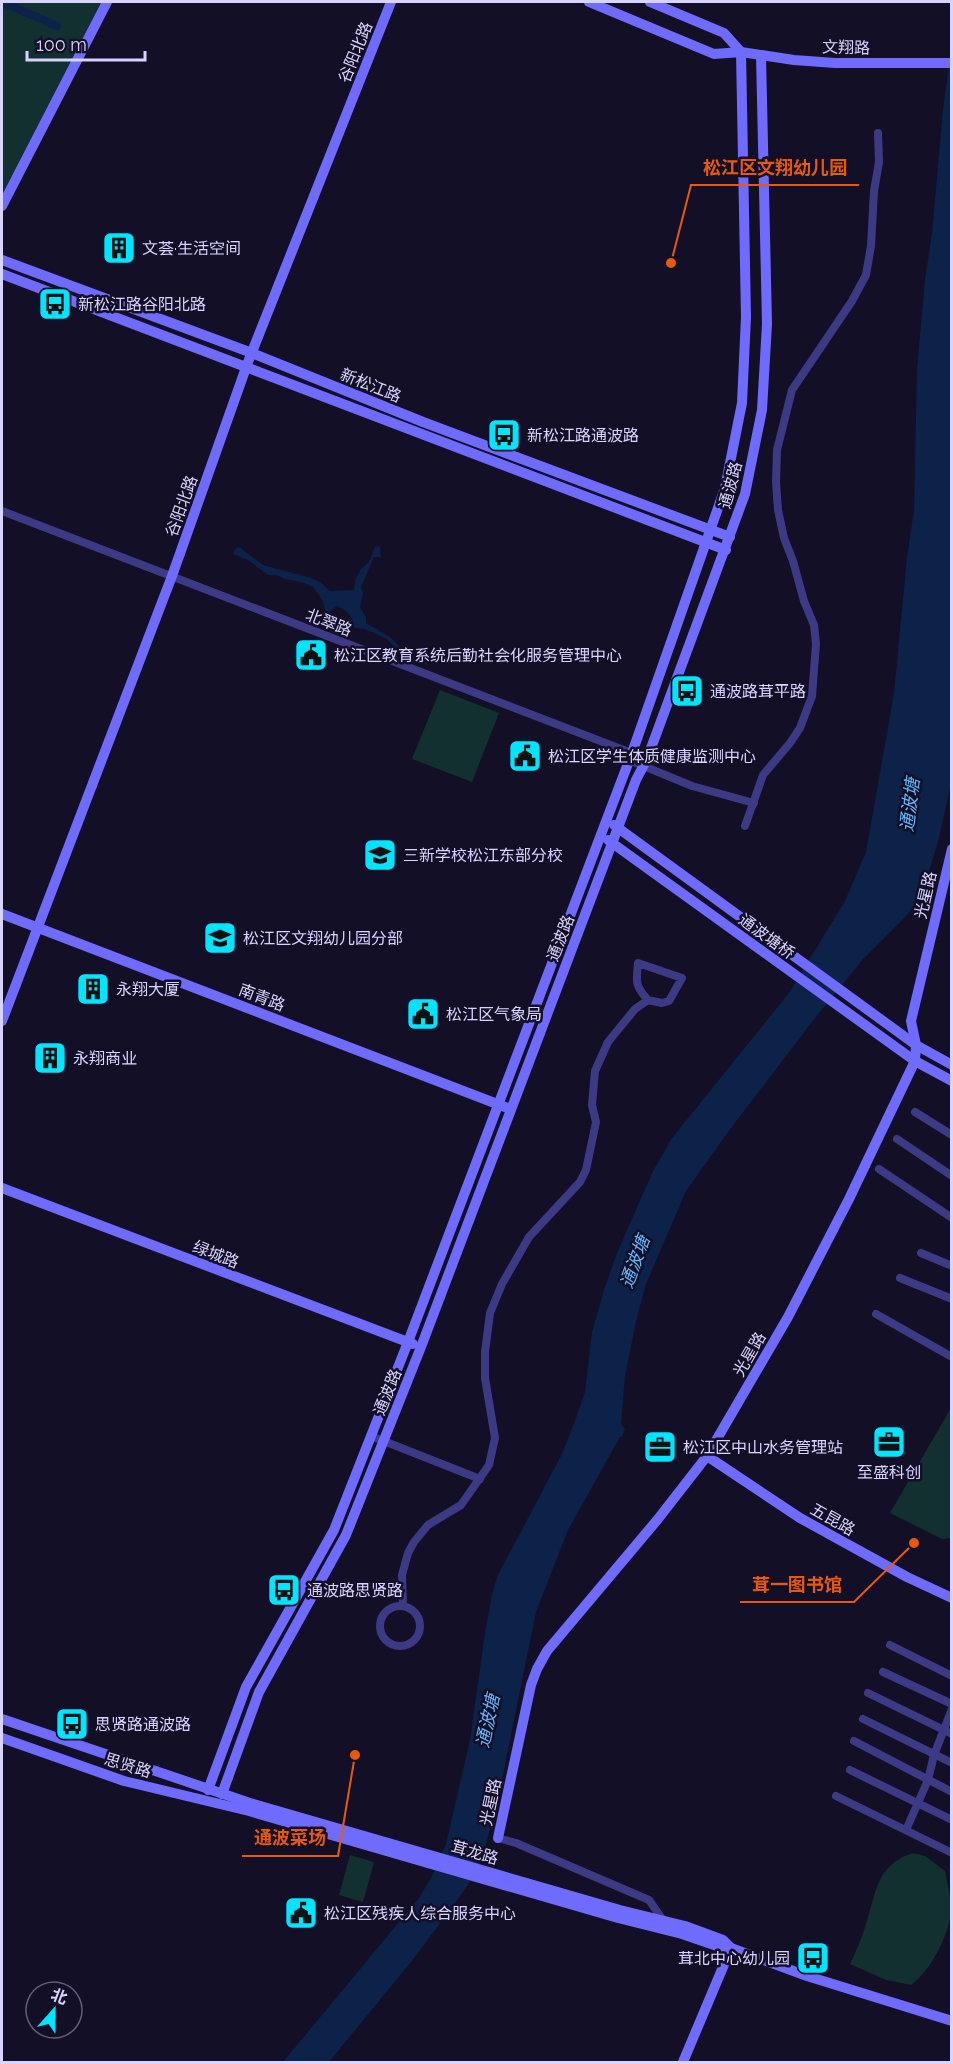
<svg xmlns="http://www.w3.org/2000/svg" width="953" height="2064" font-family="Raleway,'Noto Sans SC',sans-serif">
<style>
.green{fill:#12302f}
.water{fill:#0c2248}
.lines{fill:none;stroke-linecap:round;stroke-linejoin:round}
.canal{stroke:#0c2248;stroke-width:8}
.street{stroke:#3d3a85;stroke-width:8}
.secondary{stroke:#6f6bff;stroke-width:10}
.labels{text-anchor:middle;stroke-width:5;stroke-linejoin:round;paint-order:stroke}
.street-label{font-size:16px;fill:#d9d4ff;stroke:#130f26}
.poi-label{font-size:16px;fill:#d9d4ff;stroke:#130f26;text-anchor:start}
.water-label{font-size:18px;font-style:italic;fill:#62b6ff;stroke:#130f26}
.leader{fill:none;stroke:#e8590c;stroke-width:2}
.callout-dot{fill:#e8590c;stroke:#130f26;stroke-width:2}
.callout-label{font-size:18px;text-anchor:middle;font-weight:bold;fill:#e8590c;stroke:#130f26;stroke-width:5;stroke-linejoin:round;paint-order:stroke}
</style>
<rect width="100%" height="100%" fill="#130f26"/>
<g class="green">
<polygon points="2,2 101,2 2,195"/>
<polygon points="440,690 499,713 472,782 412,759"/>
<polygon points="951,1408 951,1538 942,1539 890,1513"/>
<path d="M913,1853L925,1856L945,1871C947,1882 950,1893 951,1904C953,1929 931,1971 911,1985L886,1980L850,1964C856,1951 862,1938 866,1924C876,1892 877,1864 913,1853Z"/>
<polygon points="350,1855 374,1862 363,1902 339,1895"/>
</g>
<g class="water">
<polygon points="951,51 952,780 938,842 922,893 908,914 864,958 815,1018 731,1128 686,1191 646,1284 636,1321 625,1376 621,1424 625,1429 622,1437 620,1437 568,1530 536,1612 499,1794 482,1860 466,1888 415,1957 329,2062 283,2062 419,1898 431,1878 446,1844 470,1740 486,1626 493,1590 498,1575 562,1454 576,1418 585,1392 592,1332 604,1290 617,1253 653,1171 672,1138 789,993 845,901 866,852 894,693 907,557 914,510 917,369 925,280 932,233 943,109"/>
<path d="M380,546L381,557H374L361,587L363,593L360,608L366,617V623L390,637L408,654L428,659L431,662L427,665L396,649L387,639L365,629L354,628C353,616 348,611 337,606L326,615L323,601L313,587L304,583L285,579L276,575H268L248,560L233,554L234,550L239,547L263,565L311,578L320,582L330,591L354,590L355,580L361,569L369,562L375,547Z"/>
</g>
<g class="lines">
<polyline class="canal" points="2,2 57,26"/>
<g class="street">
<polyline points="2,511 647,759"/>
<polyline points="629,760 692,786 754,803"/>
<polyline points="745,826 763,775 790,743 800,728 812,696 816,644 814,625 804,601 793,561 784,538 778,510 776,482 777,450 792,390 852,301 866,275 871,246 874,191 879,162 878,133"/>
<polyline points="915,1112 952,1135"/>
<polyline points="897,1139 952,1176"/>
<polyline points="879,1169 952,1218"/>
<polyline points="921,1253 952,1266"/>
<polyline points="900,1278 952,1299"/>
<polyline points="876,1314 952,1357"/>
<polyline points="371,1436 480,1479"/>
<path d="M403,1606L402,1575L408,1553L414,1542L428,1525L461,1505L489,1465L495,1438L485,1378V1352L490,1313L502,1284L529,1237L580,1182L586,1170L596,1122L592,1105L595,1071L608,1042L635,1009L648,1000L662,1003L669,1001L682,978L638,963C636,982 635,986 648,1000"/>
<circle cx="400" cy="1626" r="20"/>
<polyline points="890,1645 952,1676"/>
<polyline points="883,1672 952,1704"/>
<polyline points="868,1693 952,1734"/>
<polyline points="863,1719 952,1763"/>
<polyline points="854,1741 952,1792"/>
<polyline points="850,1770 952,1820"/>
<polyline points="836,1796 952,1853"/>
<polyline points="906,1830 928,1780 934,1755 952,1709"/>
<polyline points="498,1838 516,1843 649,1900 663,1920"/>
</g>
<g class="secondary">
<polyline points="589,2 714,54 741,52 794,60 835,63 952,63"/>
<polyline points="650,2 724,33 741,52"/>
<polyline points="2,206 107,2"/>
<polyline points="2,260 252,353 423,422 730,537"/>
<polyline points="2,274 726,550"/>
<polyline points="614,825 916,1045 952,1065"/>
<polyline points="608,840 915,1061 952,1081"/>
<polyline points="2,914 505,1107"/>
<polyline points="2,1021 172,576 248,362 391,2"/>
<polyline points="2,1188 413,1344"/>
<polyline points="707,1456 800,1518 907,1577 952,1598"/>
<polyline points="2,1719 250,1803 620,1910 685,1926 723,1940 731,1948"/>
<polyline points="2,1738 124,1781 249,1811 618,1918 682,1934 720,1947 731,1948 807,1976 952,2021"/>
<polyline points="208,1790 246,1687 334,1530 408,1342 632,753 725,488 742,403 746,317 741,52"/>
<polyline points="222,1794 259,1692 346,1535 421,1347 636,780 647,759 745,494 762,410 767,324 761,55"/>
<polyline points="498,1838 531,1685 537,1669 547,1651 658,1519 707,1456 788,1317 849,1199 915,1061 916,1045 911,1021 952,849"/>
<polyline points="683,2062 731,1948"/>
</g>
</g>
<defs>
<g id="building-square" transform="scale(1.725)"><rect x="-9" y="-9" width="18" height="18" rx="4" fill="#00e5ff" stroke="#130f26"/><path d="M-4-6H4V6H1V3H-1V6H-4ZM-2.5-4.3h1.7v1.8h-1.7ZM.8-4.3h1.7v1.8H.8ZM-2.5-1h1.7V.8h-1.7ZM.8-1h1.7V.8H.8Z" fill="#111"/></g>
<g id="bus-square" transform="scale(1.725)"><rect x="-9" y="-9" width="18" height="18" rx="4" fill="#00e5ff" stroke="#130f26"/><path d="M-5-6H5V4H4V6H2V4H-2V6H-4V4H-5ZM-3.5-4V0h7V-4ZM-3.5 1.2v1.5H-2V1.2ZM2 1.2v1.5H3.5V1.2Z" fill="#111"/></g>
<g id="civic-square" transform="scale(1.725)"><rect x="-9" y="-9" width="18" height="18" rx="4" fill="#00e5ff" stroke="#130f26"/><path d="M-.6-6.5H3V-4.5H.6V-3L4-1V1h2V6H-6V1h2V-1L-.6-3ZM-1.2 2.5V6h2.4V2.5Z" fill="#111"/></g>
<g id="school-square" transform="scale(1.725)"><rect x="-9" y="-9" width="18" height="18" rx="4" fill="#00e5ff" stroke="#130f26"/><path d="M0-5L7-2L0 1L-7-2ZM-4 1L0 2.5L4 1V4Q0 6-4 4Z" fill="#111"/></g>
<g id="office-square" transform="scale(1.725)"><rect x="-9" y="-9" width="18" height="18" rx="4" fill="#00e5ff" stroke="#130f26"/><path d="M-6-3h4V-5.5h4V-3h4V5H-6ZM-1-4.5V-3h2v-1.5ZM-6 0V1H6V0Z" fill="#111"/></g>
</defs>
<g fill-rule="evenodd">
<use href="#building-square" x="119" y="248"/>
<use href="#bus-square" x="55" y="304"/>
<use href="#bus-square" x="504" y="435"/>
<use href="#civic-square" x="311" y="655"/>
<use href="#bus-square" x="687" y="691"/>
<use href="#civic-square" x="525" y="756"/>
<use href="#school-square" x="380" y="855"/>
<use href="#school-square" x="220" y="938"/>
<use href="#building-square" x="93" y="989"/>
<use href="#civic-square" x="423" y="1014"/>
<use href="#building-square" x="50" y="1058"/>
<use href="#office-square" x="889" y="1442"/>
<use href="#office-square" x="660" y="1447"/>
<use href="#bus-square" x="284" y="1590"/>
<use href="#bus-square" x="72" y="1724"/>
<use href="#civic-square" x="301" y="1913"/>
<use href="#bus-square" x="813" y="1958"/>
</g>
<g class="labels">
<g class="street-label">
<text transform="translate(846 47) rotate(1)" y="6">文翔路</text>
<text transform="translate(355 52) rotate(-68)" y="6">谷阳北路</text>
<text transform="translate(371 385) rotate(22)" y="6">新松江路</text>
<text transform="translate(730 485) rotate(-75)" y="6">通波路</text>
<text transform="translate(181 506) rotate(-70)" y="6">谷阳北路</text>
<text transform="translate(329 622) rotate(21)" y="6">北翠路</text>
<text transform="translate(925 895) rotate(-77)" y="6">光星路</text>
<text transform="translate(767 936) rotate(36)" y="6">通波塘桥</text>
<text transform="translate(560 938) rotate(-69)" y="6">通波路</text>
<text transform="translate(262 997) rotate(21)" y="6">南青路</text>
<text transform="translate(216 1254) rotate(21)" y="6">绿城路</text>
<text transform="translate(749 1354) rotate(-60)" y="6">光星路</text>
<text transform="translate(387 1392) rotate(-68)" y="6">通波路</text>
<text transform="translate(833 1519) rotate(29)" y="6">五昆路</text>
<text transform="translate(128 1765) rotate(17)" y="6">思贤路</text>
<text transform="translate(490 1802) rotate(-78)" y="6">光星路</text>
<text transform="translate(475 1852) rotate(16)" y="6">茸龙路</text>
</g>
<g class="poi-label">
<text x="142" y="254">文荟·生活空间</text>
<text x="78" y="310">新松江路谷阳北路</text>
<text x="527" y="441">新松江路通波路</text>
<text x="334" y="661">松江区教育系统后勤社会化服务管理中心</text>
<text x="710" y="697">通波路茸平路</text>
<text x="548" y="762">松江区学生体质健康监测中心</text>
<text x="403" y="861">三新学校松江东部分校</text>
<text x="243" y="944">松江区文翔幼儿园分部</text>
<text x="116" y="995">永翔大厦</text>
<text x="446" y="1020">松江区气象局</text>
<text x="73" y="1064">永翔商业</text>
<text x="683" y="1453">松江区中山水务管理站</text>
<text x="889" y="1478" text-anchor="middle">至盛科创</text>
<text x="307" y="1596">通波路思贤路</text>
<text x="95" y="1730">思贤路通波路</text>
<text x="324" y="1919">松江区残疾人综合服务中心</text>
<text x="790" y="1964" text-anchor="end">茸北中心幼儿园</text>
</g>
<g class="water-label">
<text transform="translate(910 805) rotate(-83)" y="6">通波塘</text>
<text transform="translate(635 1262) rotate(-70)" y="6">通波塘</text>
<text transform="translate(488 1721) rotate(-78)" y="6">通波塘</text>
</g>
</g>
<path class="leader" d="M671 263L691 185H859M914 1543L854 1602H740M355 1755L338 1856H242"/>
<g class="callout-dot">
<circle cx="671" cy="263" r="6"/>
<circle cx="914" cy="1543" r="6"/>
<circle cx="355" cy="1755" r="6"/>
</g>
<g class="callout-label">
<text x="775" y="174">松江区文翔幼儿园</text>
<text x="797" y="1591">茸一图书馆</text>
<text x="290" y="1844">通波菜场</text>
</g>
<rect width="953" height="2064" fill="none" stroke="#d9d4ff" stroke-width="6"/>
<g transform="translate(54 2010) rotate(21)"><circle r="28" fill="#130f26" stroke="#625e7d" stroke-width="1.5"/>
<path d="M0-4.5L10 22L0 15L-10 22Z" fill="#00e5ff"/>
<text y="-9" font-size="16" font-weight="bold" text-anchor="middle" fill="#d9d4ff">北</text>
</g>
<path d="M27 51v9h118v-9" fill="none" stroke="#d9d4ff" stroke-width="3"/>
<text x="36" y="51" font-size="18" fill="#d9d4ff" stroke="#130f26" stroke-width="4.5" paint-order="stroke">100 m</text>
</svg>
